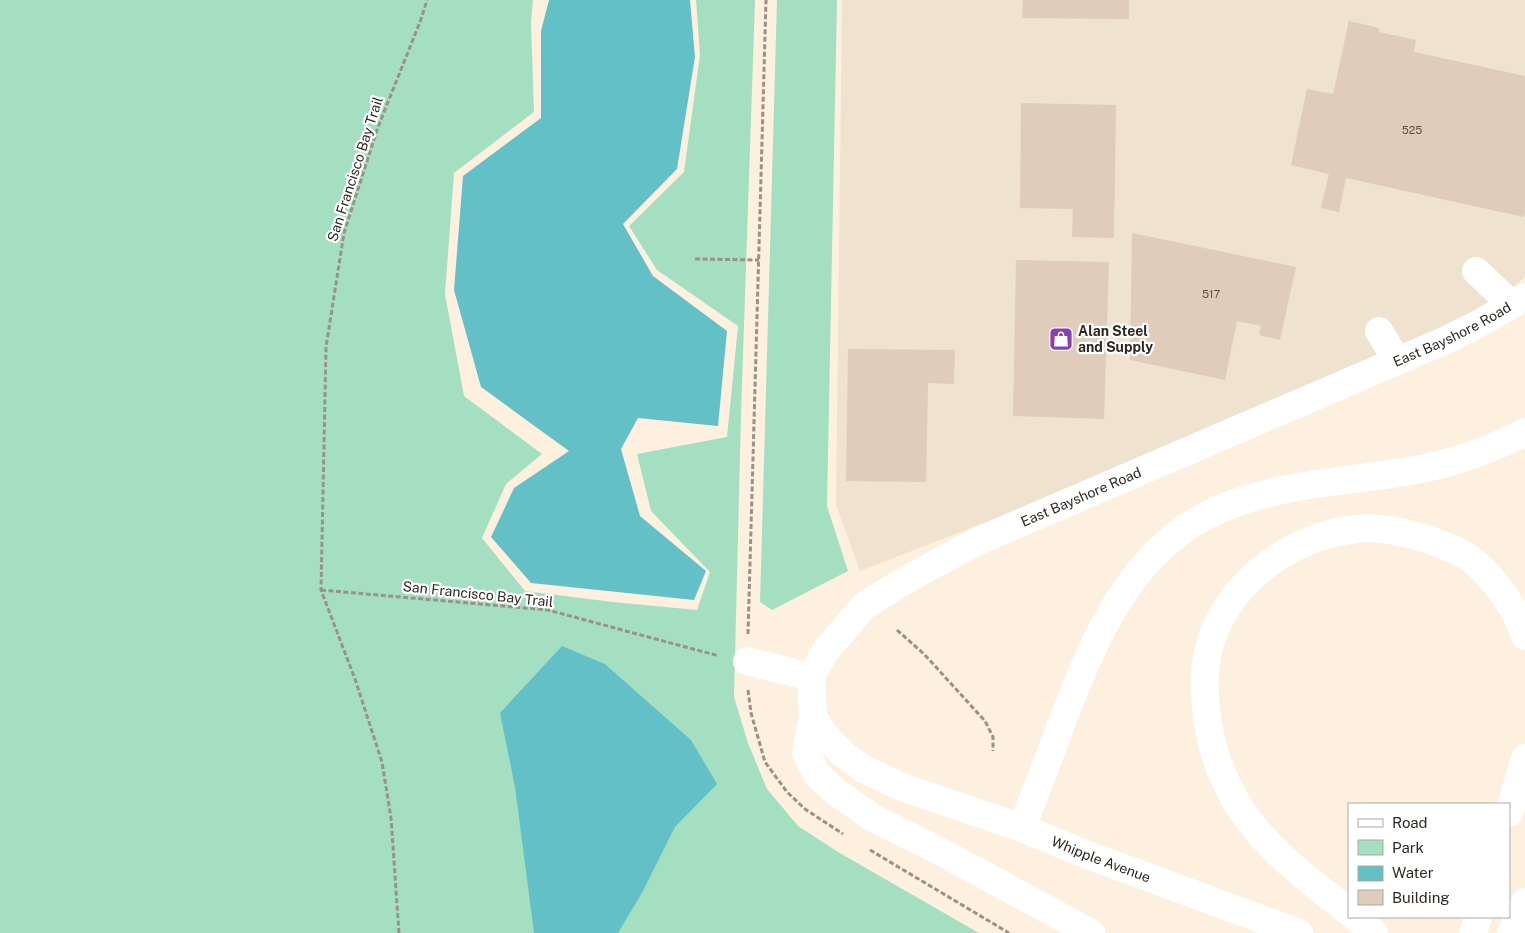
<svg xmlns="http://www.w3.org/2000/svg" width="1525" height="933" font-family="'Public Sans',sans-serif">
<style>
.industrial{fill:#efe2ce}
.green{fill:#a5dfc2}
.water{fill:#63c0c6}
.building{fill:#dfccba}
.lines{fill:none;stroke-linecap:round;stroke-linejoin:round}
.path{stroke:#9b9185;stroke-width:3;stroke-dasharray:5 2.5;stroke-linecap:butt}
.minor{stroke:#fff;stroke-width:28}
.major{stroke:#fff;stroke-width:28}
.highway{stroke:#fff;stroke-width:28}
.labels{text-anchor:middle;stroke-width:4.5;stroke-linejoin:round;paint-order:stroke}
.number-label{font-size:11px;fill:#5a5147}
.street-label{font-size:14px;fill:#2e2821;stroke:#fff}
.poi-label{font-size:14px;font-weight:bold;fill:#2e2821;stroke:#fff;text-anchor:start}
</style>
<rect width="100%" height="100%" fill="#fdf0df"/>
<polygon class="industrial" points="842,0 1525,0 1525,277 1443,344 860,571 836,505"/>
<g class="green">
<polygon points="0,0 533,0 531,22 534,112 454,173 445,294 464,396 542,454 506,484 482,538 525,591 613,602 697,610 710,572 651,511 637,454 727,437 738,326 657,270 629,226 684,172 700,55 696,0 755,0 741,414 734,697 748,743 767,789 798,826 838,852 979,933 0,933"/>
<polygon points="777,0 837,0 827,506 848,571 772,610 760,602"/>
</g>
<g class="water">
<polygon points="549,0 690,0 695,57 677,169 623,224 653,276 727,331 718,426 638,418 621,449 640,516 706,571 694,600 531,583 491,537 514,488 569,451 481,387 454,290 463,176 541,118 541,31"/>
<polygon points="562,646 605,664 641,696 691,740 717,784 675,827 643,891 618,933 534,933 515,787 500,713"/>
</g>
<g class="building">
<polygon points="1023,0 1129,0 1129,19 1022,18"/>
<polygon points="1349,21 1379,28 1379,32 1416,40 1414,52 1525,76 1525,213 1524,217 1346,178 1339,212 1321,208 1329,174 1291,165 1307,89 1333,94"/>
<polygon points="1021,103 1116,105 1114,238 1072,237 1073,209 1020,208"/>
<polygon points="1132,233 1296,267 1280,340 1259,335 1261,326 1237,321 1225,380 1130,360"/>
<polygon points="1016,260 1109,262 1104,419 1013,416"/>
<polygon points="848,349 955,350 954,384 928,383 926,482 846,481"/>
</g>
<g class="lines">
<g class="path">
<polyline points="695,259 759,260"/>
<polyline points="321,590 548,610 719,656"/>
<polyline points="897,630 924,654 985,721 993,737 993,751"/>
<polyline points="748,634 766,0"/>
<polyline points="748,690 751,713 765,762 787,792 805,809 843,834"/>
<polyline points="870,850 1009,933"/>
<polyline points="399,933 391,818 382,762 355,679 321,590 326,347 344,233 378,127 420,22 427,0"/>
</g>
<g class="minor">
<polyline points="1476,271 1512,305"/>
<polyline points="1379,331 1397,361"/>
<polyline points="747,661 811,677"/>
<path id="s1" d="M1022,828L902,787L862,768L843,754L826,737L813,717L811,677L826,650L865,605L911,577L976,542L1446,340L1480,323L1525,297"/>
</g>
<path class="major" id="s2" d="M1022,828L1085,854L1299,933"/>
<g class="highway">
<polyline points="813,717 806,752 817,775 836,792 873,818 932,847 1091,933"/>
<polyline points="1509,813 1525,758"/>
<path d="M1022,828C1035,793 1049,758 1062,722C1089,653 1118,578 1180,532C1217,504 1265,492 1310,485C1348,479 1387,476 1426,468C1460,461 1494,448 1525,432"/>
<path d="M1349,912C1315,884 1277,858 1251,823C1226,792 1209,748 1206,708C1204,691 1204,673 1207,656C1221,587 1288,536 1356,529C1381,526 1407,533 1430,540C1443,545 1457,550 1468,557C1494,577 1515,606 1525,636"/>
<polyline points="1355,917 1374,933"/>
<polyline points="1473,933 1478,917"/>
<polyline points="1511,933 1525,902"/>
</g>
</g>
<defs>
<g id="shop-square" transform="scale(1.25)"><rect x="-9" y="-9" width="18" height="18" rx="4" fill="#8a3fb1" stroke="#fff"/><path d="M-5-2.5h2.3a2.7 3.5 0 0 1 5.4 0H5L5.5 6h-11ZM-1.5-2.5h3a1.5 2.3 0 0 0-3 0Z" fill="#fff"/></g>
</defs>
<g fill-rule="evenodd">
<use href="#shop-square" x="1061" y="339"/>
</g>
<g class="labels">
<g class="number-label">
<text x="1412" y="134">525</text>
<text x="1211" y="298">517</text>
</g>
<g class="street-label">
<text transform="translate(355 169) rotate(-72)" y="5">San Francisco Bay Trail</text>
<text dy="5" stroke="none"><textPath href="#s1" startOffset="1020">East Bayshore Road</textPath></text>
<text dy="5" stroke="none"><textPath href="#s1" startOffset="615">East Bayshore Road</textPath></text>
<text transform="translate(478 594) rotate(6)" y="5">San Francisco Bay Trail</text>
<text dy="5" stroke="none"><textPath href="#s2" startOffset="85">Whipple Avenue</textPath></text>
</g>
<g class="poi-label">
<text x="1078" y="336">Alan Steel<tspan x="1078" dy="16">and Supply</tspan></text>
</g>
</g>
<rect x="1348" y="803" width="162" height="115" fill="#ffffff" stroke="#aba9a6"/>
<rect x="1358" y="819" width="25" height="8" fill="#ffffff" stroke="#aba9a6"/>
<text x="1392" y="828" font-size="15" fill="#2e2821">Road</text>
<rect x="1358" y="840" width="25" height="15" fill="#a5dfc2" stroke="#aba9a6"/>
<text x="1392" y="853" font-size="15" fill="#2e2821">Park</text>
<rect x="1358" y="866" width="25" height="15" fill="#63c0c6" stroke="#aba9a6"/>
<text x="1392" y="878" font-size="15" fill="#2e2821">Water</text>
<rect x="1358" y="890" width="25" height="15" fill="#dfccba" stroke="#aba9a6"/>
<text x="1392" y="903" font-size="15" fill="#2e2821">Building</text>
</svg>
